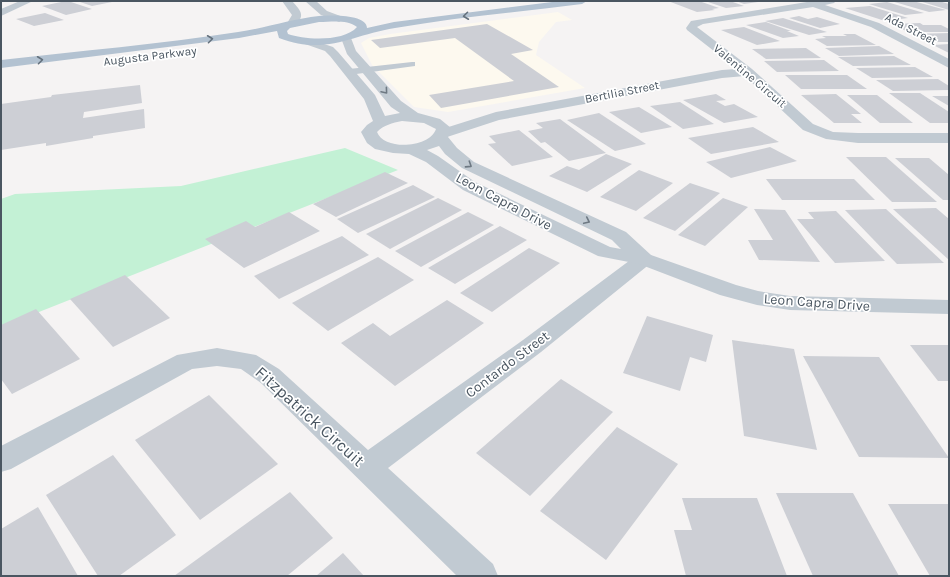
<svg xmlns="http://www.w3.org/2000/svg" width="950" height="577" font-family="Karla,sans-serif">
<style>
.commercial{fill:#fdf9ef}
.green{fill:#c3f1d5}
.building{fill:#cdcfd5}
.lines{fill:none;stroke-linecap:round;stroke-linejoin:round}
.service{fill:#c1cad2;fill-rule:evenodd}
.minor{fill:#c1cad2;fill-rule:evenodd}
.tertiary{fill:#c1cad2;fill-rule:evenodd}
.primary{fill:#b3c2d1;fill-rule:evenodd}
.oneway{stroke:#64717d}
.oneway2{stroke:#6e7983}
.labels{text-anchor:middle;stroke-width:3.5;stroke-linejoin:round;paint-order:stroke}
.far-street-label{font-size:12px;fill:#4a5661;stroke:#fff}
.street-label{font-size:14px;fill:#4a5661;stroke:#fff}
.near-street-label{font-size:17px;fill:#4a5661;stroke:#fff}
</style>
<rect width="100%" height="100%" fill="#f5f3f3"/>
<polygon class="commercial" points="558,12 572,20 556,22 539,42 536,55 585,88 448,112 414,107 372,65 361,43 369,38 390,34"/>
<polygon class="green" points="345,148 398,170 1,327 1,199 15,194 181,186"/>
<g class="building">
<polygon points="66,1 68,1 92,9 66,15 42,6"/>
<polygon points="77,1 112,1 112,2 92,6"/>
<polygon points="668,1 699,1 719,8 712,9 715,10 697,12"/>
<polygon points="705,1 730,1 744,6 726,8"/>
<polygon points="736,1 758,1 758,2 744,4"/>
<polygon points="891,1 913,1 946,10 929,12"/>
<polygon points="919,1 939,1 949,4 949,10"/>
<polygon points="887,2 924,13 905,15 869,4"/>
<polygon points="870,6 908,18 885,21 845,8"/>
<polygon points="45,13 64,20 34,26 16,19"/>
<polygon points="799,16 808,19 817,17 840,24 820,28 789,18"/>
<polygon points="783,18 827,32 809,35 765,21"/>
<polygon points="766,22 791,31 787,31 799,36 783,38 746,25"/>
<polygon points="920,23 923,25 941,25 949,29 949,32 908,32 892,24"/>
<polygon points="487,24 533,50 511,54 559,87 441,108 429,95 514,81 455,38 380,48 371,40"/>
<polygon points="744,27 780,41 757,45 721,30"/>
<polygon points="949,33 949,42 929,42 912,34"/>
<polygon points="843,34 855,34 876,45 827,46 815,39 826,38 822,36 847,36"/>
<polygon points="949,44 949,53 933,45"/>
<polygon points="879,46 894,54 839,56 825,48"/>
<polygon points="806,48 821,58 766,59 752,49"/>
<polygon points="894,56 911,65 853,66 838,57"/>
<polygon points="824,60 839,71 777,72 764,61"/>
<polygon points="915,67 933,77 872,78 856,68"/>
<polygon points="785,75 847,75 867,89 801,89"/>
<polygon points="938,79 949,86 949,90 893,91 876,80"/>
<polygon points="140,85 142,103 84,112 83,118 144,109 145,128 93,136 93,138 46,146 46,143 1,150 1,104 51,97 52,95"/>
<polygon points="889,93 920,93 949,112 949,123 930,123"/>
<polygon points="716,94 726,100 716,101 725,106 734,104 758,117 724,123 683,100"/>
<polygon points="836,94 861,114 851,114 862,123 834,123 801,95"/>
<polygon points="847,95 877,95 913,123 880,123"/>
<polygon points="932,96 949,96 949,106"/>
<polygon points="680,102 714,124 683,129 650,106"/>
<polygon points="639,107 672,127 641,133 609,112"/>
<polygon points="599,113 646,144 615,151 567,120"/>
<polygon points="560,119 606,153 569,161 545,142 541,143 528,131 543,128 536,123"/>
<polygon points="753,127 779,142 711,154 688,138"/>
<polygon points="519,130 553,157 512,166 488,144 496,143 489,136"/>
<polygon points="770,147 797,161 731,178 706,162"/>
<polygon points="606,154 632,164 587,192 549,176 567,166 579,170"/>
<polygon points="846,157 886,157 937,202 892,202"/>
<polygon points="895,158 929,158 949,175 949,200 943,200"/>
<polygon points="639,170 673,183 636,211 600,197"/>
<polygon points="385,172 408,183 336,217 313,204"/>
<polygon points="766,179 854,179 875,200 782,200"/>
<polygon points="690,183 720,193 675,231 643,218"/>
<polygon points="413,185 435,197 358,233 337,219"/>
<polygon points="438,198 462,210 390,249 366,234"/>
<polygon points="723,198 748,207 705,246 678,235"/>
<polygon points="936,208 949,219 949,260 893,209"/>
<polygon points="754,209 785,210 820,262 759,260 748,240 773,240"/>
<polygon points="886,209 944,263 897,264 845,210"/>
<polygon points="836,211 885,261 835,263 797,219 814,219 808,212"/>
<polygon points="289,212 320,231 244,268 205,239 246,221 255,227"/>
<polygon points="468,212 494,225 421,267 395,251"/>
<polygon points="500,226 527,240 455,284 428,268"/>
<polygon points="342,236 369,255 279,299 254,276"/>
<polygon points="529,248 560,263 492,312 460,293"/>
<polygon points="378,257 414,280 328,331 292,303"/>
<polygon points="125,275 170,318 113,347 70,299"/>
<polygon points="447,300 484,323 395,386 341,343 373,323 390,336"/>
<polygon points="36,309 80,359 12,394 1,379 1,325"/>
<polygon points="647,316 713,335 706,362 690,357 680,391 623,373"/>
<polygon points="732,340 794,349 817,450 744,436"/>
<polygon points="910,345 949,345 949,381 938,381"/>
<polygon points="803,356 879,357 949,458 859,457"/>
<polygon points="561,379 613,412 530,496 476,453"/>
<polygon points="209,395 278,464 200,520 135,440"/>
<polygon points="617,427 678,464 606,560 540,511"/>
<polygon points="113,455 176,535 119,576 98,576 46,495"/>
<polygon points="290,492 333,538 287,576 174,576"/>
<polygon points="776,493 853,493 899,576 813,576"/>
<polygon points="682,498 757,498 787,576 686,576 674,530 692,530"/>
<polygon points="888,504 949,504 949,576 930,576"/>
<polygon points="38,507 78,576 1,576 1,529"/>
<polygon points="343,553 364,576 316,576"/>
</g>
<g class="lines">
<polygon class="service" points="412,62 415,62 415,66 349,75 345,72 349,69"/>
<g class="minor">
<polygon points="20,1 33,1 1,16 1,9"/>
<polygon points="813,1 836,1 834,3 825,5 879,23 949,59 949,68 871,27 813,7 703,24 697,27 752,69 813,124 833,132 858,133 949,133 949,143 858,143 826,139 803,130 745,76 722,78 499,120 444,138 439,136 436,133 439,130 496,112 722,70 737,69 687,30 686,28 691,21"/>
<polygon points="644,253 651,255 654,259 651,263 541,352 388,468 493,564 498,576 457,576 261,383 241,369 217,366 192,369 11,469 1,472 1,446 177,355 217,348 256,355 279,369 368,450 523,340 637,255"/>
</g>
<g class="tertiary">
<path d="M282,1H292C302,12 305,15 295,27H287L286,25L292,15Z"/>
<polygon points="305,1 316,1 327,11 343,17 344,19 339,22 321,15"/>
<path d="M346,35L351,38L356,51L401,101L418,113L440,119L451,128L448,137L457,148L474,162L626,232L651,255L736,285L758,291L790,296L949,300V314L790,310L757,305L720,295L639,264L598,256L463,190L426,162L409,154L393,153L375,149L367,143L361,132L367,125L373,121L364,99L330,56L325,51L305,44L303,42L309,39L333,47L338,52L375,95L385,116L400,113L391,107L347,54L341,38ZM402,121L424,123L436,129C430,148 384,151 377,132C384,125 392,123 402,121ZM439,146L445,154L462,168L612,240L621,249L610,247L475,182L438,156L427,150Z"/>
</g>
<path class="primary" d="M560,1H587L582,4C520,12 457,17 395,28C351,35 326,56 279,38L277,31L239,38L1,68V60C80,51 160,44 238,32C265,28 292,19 319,16C329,15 367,14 367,28L394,22ZM319,22C331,22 347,19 357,27C344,42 305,40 288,34L287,31L290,28Z"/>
</g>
<defs><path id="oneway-chevron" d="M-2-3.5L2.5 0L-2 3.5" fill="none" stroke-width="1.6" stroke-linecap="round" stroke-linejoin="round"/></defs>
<g class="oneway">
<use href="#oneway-chevron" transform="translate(466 16) rotate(173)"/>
<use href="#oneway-chevron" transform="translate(210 39) rotate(-7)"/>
<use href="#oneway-chevron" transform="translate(40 60) rotate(-7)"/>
</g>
<g class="oneway2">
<use href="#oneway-chevron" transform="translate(385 91) rotate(50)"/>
<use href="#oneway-chevron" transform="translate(469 165) rotate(33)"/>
<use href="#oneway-chevron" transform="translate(587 221) rotate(25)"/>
</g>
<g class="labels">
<g class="far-street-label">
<text transform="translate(911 29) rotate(27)" y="4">Ada Street</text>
<text transform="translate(150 56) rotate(-7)" y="4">Augusta Parkway</text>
<text transform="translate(750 76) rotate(40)" y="4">Valentine Circuit</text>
<text transform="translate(622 92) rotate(-11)" y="4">Bertilia Street</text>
</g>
<g class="street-label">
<text transform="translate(504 201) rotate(28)" y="5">Leon Capra Drive</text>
<text transform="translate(817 302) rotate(4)" y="5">Leon Capra Drive</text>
<text transform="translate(507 364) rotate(-37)" y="5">Contardo Street</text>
</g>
<g class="near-street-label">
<text transform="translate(310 416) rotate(42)" y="6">Fitzpatrick Circuit</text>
</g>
</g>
<rect width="950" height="577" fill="none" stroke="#4a5661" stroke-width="4"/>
</svg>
